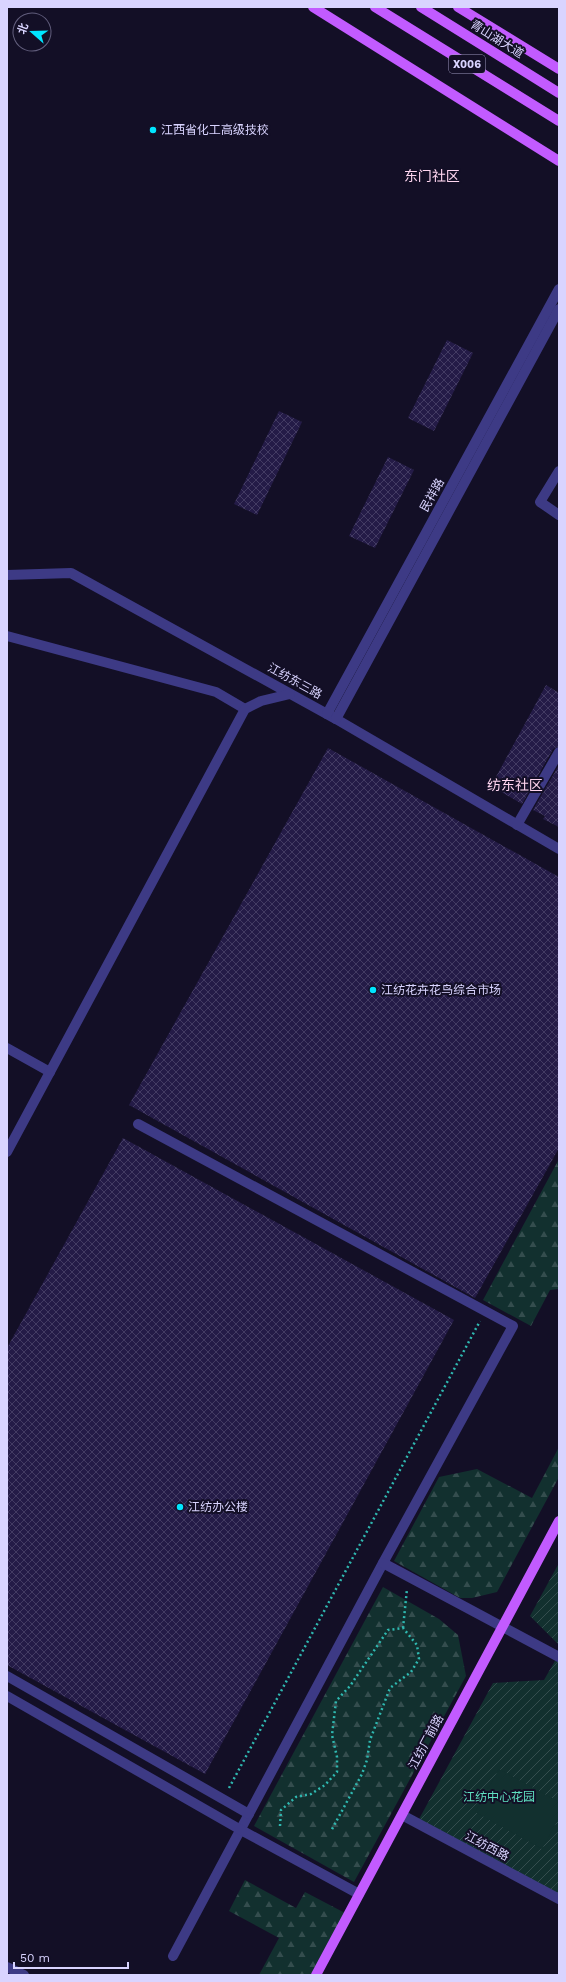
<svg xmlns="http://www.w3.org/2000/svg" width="566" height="1982" font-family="'Work Sans','Noto Sans SC',sans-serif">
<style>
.forest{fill:url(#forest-firs)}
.garden{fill:url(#garden-furrows)}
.pitch{fill:#12302f}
.building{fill:url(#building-cross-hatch)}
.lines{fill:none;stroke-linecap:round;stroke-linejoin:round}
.path{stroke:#2fb8b0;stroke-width:2.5;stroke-dasharray:2 3;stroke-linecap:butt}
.minor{stroke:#3d3a85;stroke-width:10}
.major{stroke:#c25bff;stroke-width:10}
.poi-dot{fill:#00e5ff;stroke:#130f26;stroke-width:1.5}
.labels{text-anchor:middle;stroke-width:4;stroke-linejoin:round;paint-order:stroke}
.shield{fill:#130f26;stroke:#9e99be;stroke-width:1}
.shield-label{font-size:11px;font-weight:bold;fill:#d9d4ff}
.street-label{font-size:12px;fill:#d9d4ff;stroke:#130f26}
.poi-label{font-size:12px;fill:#d9d4ff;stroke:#130f26;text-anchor:start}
.park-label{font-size:12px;fill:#5fe0c0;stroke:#130f26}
.quarter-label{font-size:14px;fill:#ffd6f0;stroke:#130f26}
</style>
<defs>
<pattern id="forest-firs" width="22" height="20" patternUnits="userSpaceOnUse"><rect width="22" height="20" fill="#12302f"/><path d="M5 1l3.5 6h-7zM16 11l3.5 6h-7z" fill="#344d4e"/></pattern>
<pattern id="garden-furrows" width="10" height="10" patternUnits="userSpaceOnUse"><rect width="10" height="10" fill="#12302f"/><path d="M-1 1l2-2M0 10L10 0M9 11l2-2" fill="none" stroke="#344d4e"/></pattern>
<pattern id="building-cross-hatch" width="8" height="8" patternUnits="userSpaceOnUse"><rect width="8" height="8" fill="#241b47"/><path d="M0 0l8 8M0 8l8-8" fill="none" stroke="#433b63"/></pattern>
</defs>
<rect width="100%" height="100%" fill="#130f26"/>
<g class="forest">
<polygon points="559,1159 559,1289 550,1290 531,1326 483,1300"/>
<polygon points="559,1447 559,1477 497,1592 472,1598 460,1598 394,1561 439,1477 477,1469 532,1498"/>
<polygon points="383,1587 439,1619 458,1635 466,1676 354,1882 254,1826"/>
<polygon points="245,1880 296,1908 305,1892 345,1913 312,1975 259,1975 279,1938 229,1911"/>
</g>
<g class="garden">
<polygon points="559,1563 559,1645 530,1616"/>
<polygon points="559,1654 559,1895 418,1821 493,1683 544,1680"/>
</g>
<polygon class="pitch" points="499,1769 559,1802 559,1818 542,1849 475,1812"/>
<g class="building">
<polygon points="447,340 473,353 434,431 408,418"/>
<polygon points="279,411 302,422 257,515 234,504"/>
<polygon points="388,457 414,470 375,548 349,536"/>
<polygon points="546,685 559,693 559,746 553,749 522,804 491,786"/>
<polygon points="328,748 559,877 559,1148 475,1298 129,1105"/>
<polygon points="559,765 559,827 543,819 545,816 533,810"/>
<polygon points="123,1138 454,1320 205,1774 7,1665 7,1348"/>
</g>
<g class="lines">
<g class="path">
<polyline points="403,1628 407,1589"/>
<polyline points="229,1788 480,1321"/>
<polyline points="280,1826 281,1810 296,1797 311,1794 325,1785 337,1772 337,1757 332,1735 336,1701 350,1686 388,1630 403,1628 417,1645 419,1659 411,1672 390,1688 370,1740 367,1760 362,1774 331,1831"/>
</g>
<g class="minor">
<polyline points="559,471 540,502 559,515"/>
<polyline points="7,575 71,573 336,719 559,849"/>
<polyline points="7,636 216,692 245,709"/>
<polyline points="327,714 559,289"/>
<polyline points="336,719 559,309"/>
<polyline points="517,825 559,752"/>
<polyline points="7,1048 50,1072"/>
<polyline points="138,1124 513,1326 383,1563 173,1956"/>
<polyline points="7,1152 245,709 261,701 290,694"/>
<polyline points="383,1563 559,1657"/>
<polyline points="7,1676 249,1814"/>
<polyline points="7,1696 241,1830 359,1894"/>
<polyline points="402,1815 559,1899"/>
<polyline points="7,1967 24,1975"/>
</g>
<g class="major">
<polyline points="313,7 559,161"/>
<polyline points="375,7 559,121"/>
<polyline points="421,7 559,93"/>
<polyline points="458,7 559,69"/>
<polyline points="316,1975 559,1521"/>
</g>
</g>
<g class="poi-dot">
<circle cx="153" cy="130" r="4"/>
<circle cx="373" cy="990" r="4"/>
<circle cx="180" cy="1507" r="4"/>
</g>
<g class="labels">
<rect class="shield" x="449" y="55" width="36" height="18" rx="3"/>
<g class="shield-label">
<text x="467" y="68">X006</text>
</g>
<g class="street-label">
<text transform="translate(497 39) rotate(32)" y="4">青山湖大道</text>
<text transform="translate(432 495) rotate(-61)" y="4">民祥路</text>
<text transform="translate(295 681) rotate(29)" y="4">江纺东三路</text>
<text transform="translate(426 1742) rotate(-62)" y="4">江纺厂前路</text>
<text transform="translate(487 1846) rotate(28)" y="4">江纺西路</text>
</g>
<g class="poi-label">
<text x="161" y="134">江西省化工高级技校</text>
<text x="381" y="994">江纺花卉花鸟综合市场</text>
<text x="188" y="1511">江纺办公楼</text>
</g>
<g class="park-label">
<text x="499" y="1801">江纺中心花园</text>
</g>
<g class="quarter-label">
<text x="432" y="181">东门社区</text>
<text x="515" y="790">纺东社区</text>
</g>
</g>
<rect width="566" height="1982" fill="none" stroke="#d9d4ff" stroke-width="16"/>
<g transform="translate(32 32) rotate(290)"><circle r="19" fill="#130f26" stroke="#625e7d"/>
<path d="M0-3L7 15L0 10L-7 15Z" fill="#00e5ff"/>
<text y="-6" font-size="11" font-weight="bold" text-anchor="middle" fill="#d9d4ff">北</text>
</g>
<path d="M14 1962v6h114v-6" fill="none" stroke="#d9d4ff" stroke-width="2"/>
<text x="20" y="1962" font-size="12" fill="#d9d4ff" stroke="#130f26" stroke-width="3" paint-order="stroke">50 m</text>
</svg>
